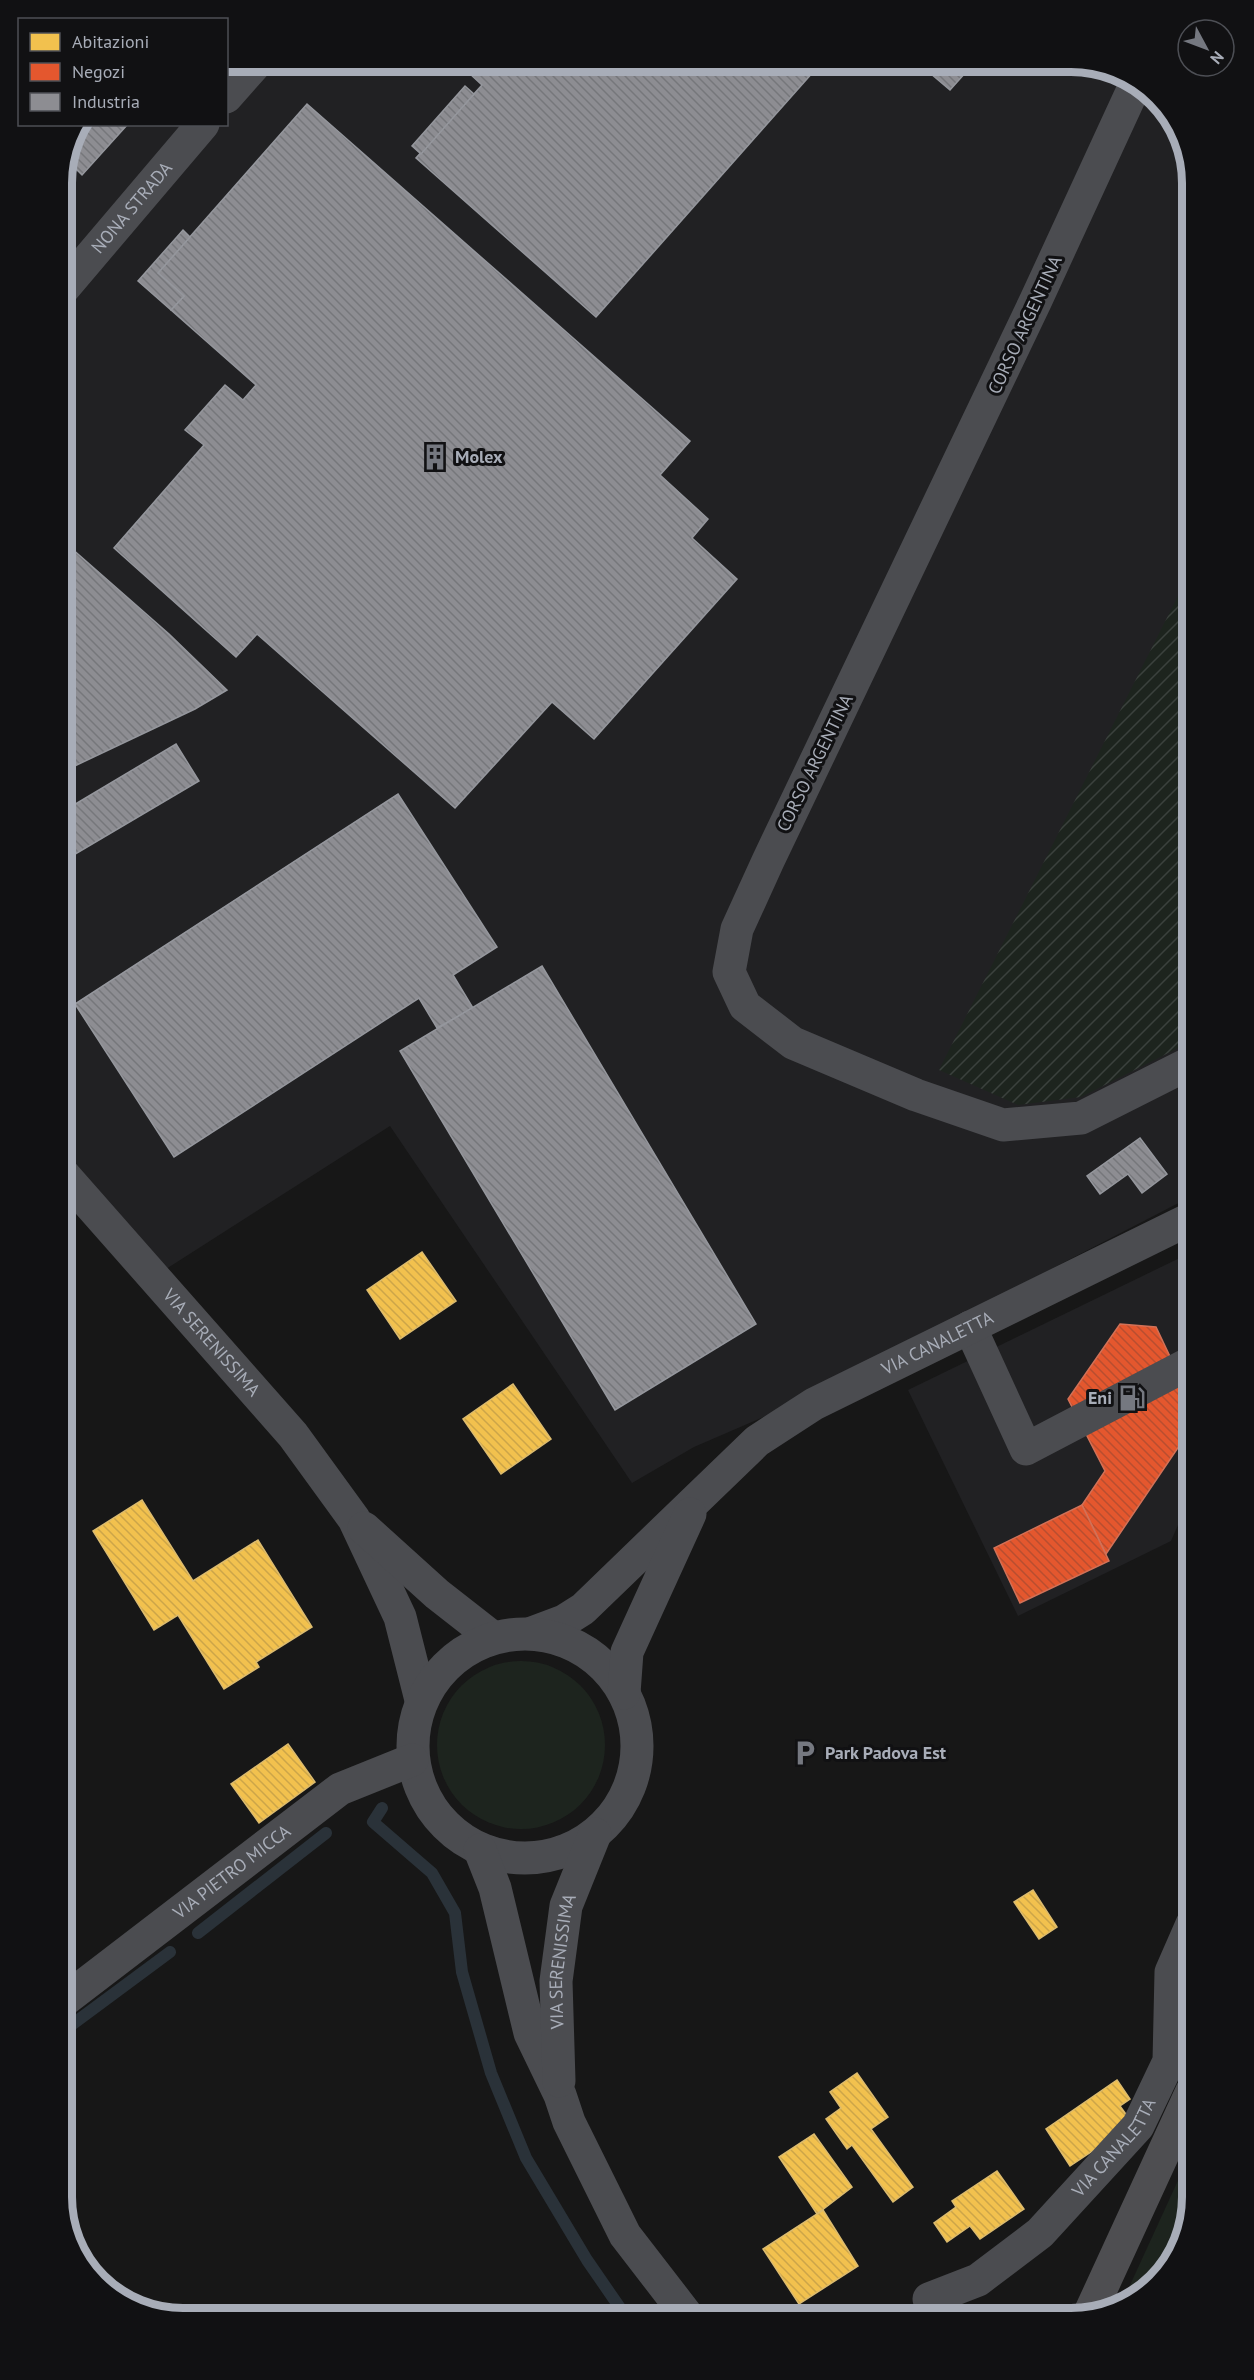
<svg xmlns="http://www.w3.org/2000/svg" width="1254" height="2380" font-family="'PT Sans',sans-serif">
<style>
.built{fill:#212123}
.green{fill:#1d241e}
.garden{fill:url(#garden-furrows)}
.homes{fill:url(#homes-back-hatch);stroke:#dcbb6e;stroke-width:1.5}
.shops{fill:url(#shops-back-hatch);stroke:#d27157;stroke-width:1.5}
.industry{fill:url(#industry-back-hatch);stroke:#95979d;stroke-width:1.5}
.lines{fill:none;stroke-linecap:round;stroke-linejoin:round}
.stream{stroke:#2a3239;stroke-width:12}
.minor{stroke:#4b4c50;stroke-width:33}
.highway{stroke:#4e4e51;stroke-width:33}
.labels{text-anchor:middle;stroke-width:6;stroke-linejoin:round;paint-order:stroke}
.street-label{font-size:18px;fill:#a8adb8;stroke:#111113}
.poi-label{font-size:18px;font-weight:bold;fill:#a8adb8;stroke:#111113;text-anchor:start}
.rim{fill:none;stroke:#a8adb8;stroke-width:8}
</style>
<defs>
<pattern id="garden-furrows" width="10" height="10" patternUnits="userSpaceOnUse" patternTransform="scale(1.5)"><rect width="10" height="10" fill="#1d241e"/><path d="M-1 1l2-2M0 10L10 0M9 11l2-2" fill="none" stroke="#3b413d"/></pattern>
<pattern id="homes-back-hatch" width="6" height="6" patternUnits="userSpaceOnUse" patternTransform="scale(1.5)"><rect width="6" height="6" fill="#f2c14e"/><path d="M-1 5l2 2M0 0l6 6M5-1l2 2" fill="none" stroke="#cca549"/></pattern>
<pattern id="shops-back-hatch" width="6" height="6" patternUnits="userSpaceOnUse" patternTransform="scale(1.5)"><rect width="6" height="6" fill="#e4572e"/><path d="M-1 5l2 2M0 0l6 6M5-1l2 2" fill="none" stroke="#b84e30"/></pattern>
<pattern id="industry-back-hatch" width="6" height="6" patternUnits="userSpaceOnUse" patternTransform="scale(1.5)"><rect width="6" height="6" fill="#8d8d92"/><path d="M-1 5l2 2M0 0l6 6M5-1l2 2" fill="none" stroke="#76777b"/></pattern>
</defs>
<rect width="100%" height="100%" fill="#171717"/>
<g class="built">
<polygon points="227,62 1079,62 1139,82 1183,136 1192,183 1192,1196 777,1411 694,1447 632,1483 390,1126 152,1278 62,1158 62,175 78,125 226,124"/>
<polygon points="1192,1252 1192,1493 1171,1541 1018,1616 908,1390"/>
</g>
<g class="green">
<circle cx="521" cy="1745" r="84"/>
<polygon points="1192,2150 1192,2197 1172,2265 1120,2307"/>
</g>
<polygon class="garden" points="1192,568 1192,1041 1081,1097 1018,1105 939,1070"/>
<g class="homes">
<polygon points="422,1252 456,1301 400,1339 367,1290"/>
<polygon points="513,1384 551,1439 501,1474 463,1419"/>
<polygon points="142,1500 193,1581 258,1540 312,1627 256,1662 259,1667 224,1689 178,1615 154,1630 93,1531"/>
<polygon points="288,1744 315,1782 259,1823 231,1784"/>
<polygon points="1033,1890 1057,1927 1039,1939 1014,1902"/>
<polygon points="857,2073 888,2117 871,2129 913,2187 893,2202 852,2145 847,2149 826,2119 841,2108 830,2092"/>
<polygon points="1117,2080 1130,2099 1120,2106 1133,2124 1070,2166 1046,2129"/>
<polygon points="814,2134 852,2187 817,2214 779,2157"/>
<polygon points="997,2171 1024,2209 980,2239 970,2226 947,2242 934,2223 956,2207 952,2201"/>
<polygon points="823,2210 858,2266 799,2304 763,2249"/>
</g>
<g class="shops">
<polygon points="1120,1324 1156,1327 1192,1403 1192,1427 1106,1554 1082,1505 1105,1471 1068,1399"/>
<polygon points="1082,1505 1109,1561 1020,1603 994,1548"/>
</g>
<g class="industry">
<polygon points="479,62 822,62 596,317 416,158 482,85 469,73"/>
<polygon points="917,62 975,62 950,90"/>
<polygon points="465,86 474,94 421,154 412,146"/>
<polygon points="307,104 690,441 660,475 708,519 692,538 737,579 594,739 552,702 455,808 257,634 236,657 114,548 204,445 185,430 225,385 243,400 256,385 171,310 184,296 158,273"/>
<polygon points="78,124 128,124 82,175 69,162 64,166"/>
<polygon points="183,230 190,237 158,273 184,296 171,310 138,281"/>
<polygon points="62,540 169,634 227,690 195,709 62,772"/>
<polygon points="176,744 199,781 72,856 62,840 62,812"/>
<polygon points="398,794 497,947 453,975 473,1008 437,1028 419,998 174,1157 75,1004"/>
<polygon points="542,966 756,1324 615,1410 400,1051"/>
<polygon points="1140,1138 1167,1174 1142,1193 1128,1174 1100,1194 1087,1176"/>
</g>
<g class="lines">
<g class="stream">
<polyline points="382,1808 373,1822 432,1873 455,1913 462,1972 491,2073 526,2158 587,2260 627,2318"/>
<polyline points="198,1933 326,1833"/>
<polyline points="62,2032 170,1952"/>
</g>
<g class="minor">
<polyline points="1137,81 1036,300 768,861 737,929 729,972 745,1006 793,1043 916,1095 1003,1125 1081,1118 1192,1062"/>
<polyline points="226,97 257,62"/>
<path id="s1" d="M62,290L203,124"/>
<path id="s2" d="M62,1173L293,1435L354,1519L400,1617L421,1700"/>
<polyline points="970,1327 1026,1449 1192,1362"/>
<polyline points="364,1528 437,1594 492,1637"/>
<path id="s3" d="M532,1633L564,1621L583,1609L757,1441L814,1404L1192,1218"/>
<circle cx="525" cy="1746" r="112"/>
<polyline points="624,1693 627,1652 690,1514"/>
<polyline points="480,1850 495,1888 530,2033 560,2095 569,2122 625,2235 689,2318"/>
<path id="s4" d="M62,2002L340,1789L412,1760"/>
<path id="s5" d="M559,2081L556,1981L566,1906L595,1834"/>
<path id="s6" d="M929,2299L978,2280L1040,2233L1138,2126L1169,2061L1171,1972L1192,1924"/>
</g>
<polyline class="highway" points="1089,2315 1192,2091"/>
</g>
<defs>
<g id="building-bare" transform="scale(2.07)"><path d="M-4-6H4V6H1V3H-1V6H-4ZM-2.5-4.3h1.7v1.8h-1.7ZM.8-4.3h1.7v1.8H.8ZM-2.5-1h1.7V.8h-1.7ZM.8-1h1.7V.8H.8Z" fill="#757880" stroke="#111113" stroke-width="2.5" paint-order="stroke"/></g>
<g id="fuel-bare" transform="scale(2.07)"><path d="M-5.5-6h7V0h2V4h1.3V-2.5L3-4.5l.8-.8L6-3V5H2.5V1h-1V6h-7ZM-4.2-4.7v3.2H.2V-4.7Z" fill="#757880" stroke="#111113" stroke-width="2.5" paint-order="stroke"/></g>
<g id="parking-bare" transform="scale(2.07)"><path d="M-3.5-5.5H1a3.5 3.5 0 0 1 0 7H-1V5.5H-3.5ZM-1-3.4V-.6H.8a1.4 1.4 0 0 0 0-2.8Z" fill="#757880" stroke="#111113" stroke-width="2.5" paint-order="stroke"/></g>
</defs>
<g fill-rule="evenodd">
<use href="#building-bare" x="435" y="457"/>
<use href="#fuel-bare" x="1132" y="1398"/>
<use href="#parking-bare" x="805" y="1753"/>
</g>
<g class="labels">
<g class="street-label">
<text dy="6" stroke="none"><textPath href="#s1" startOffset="108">NONA STRADA</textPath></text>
<text transform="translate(1025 325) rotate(-65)" y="6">CORSO ARGENTINA</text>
<text transform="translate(815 763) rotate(-64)" y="6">CORSO ARGENTINA</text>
<text dy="6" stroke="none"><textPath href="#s2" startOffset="226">VIA SERENISSIMA</textPath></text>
<text dy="6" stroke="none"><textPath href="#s3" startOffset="504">VIA CANALETTA</textPath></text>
<text dy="6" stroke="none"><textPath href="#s4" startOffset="214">VIA PIETRO MICCA</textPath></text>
<text dy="6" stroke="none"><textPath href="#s5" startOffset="120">VIA SERENISSIMA</textPath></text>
<text dy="6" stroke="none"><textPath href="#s6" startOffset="244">VIA CANALETTA</textPath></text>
</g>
<g class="poi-label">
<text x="455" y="463">Molex</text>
<text x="1112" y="1404" text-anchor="end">Eni</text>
<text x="825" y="1759">Park Padova Est</text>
</g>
</g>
<path d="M0 0H1254V2380H0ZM183 72H1071A111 111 0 0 1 1182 183V2197A111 111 0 0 1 1071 2308H183A111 111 0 0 1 72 2197V183A111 111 0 0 1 183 72Z" fill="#111113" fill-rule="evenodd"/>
<path class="rim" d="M183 72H1071A111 111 0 0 1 1182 183V2197A111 111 0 0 1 1071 2308H183A111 111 0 0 1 72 2197V183A111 111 0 0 1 183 72Z"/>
<rect x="18" y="18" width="210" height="108" fill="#111113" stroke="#4d4f55" stroke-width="1.5"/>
<rect x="30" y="33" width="30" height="18" fill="#f2c14e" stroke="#4d4f55" stroke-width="1.5"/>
<text x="72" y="48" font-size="18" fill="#a8adb8">Abitazioni</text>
<rect x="30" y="63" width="30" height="18" fill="#e4572e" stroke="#4d4f55" stroke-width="1.5"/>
<text x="72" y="78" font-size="18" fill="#a8adb8">Negozi</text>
<rect x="30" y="93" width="30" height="18" fill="#8d8d92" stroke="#4d4f55" stroke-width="1.5"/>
<text x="72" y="108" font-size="18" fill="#a8adb8">Industria</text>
<g transform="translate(1206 48) rotate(131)"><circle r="28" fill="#111113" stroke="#4d4f55" stroke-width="1.5"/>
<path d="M0-4.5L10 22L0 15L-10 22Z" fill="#757880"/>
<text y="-9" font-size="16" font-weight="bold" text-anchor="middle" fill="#a8adb8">N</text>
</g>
</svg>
